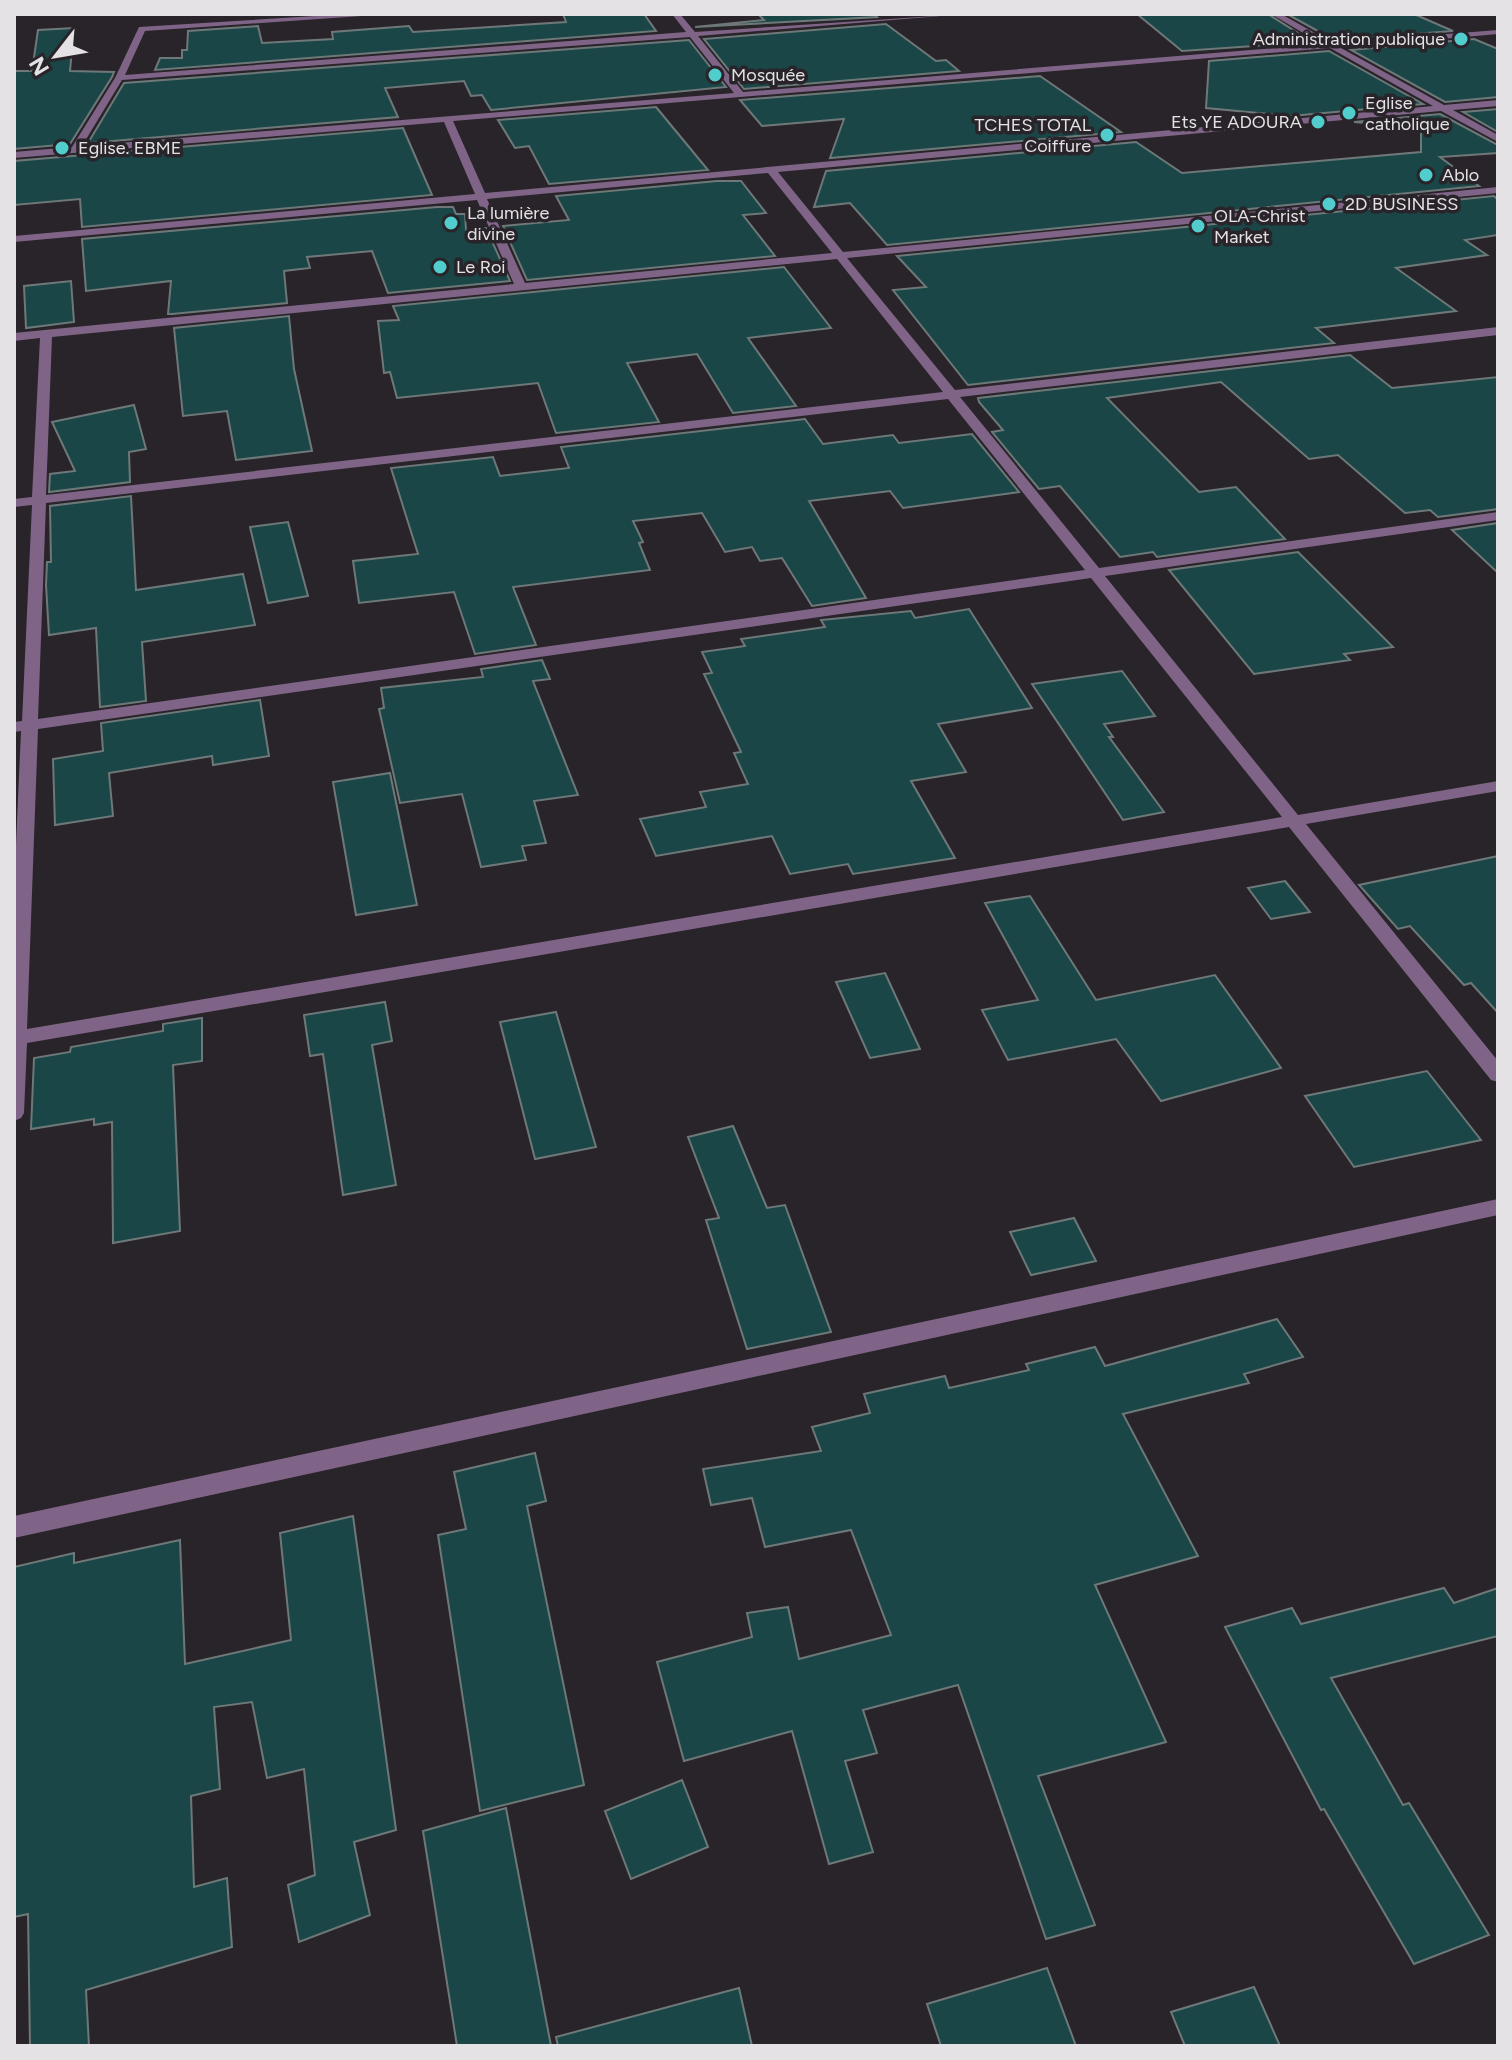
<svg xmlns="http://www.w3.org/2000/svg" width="1512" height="2060" font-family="Figtree,sans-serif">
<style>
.building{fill:#1a4647;stroke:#6e7878;stroke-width:2}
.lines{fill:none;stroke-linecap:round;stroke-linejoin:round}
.minor{fill:#806487;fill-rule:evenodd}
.poi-dot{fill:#52cdce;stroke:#282429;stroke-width:3}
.labels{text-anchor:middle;stroke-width:7;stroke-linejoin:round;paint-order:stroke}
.far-poi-label{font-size:18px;fill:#e5e2e5;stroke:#282429;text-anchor:start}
</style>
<rect width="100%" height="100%" fill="#282429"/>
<g class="building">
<polygon points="563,14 644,14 656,31 155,70 160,58 182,58 182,50 187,50 188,31 258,26 262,43 333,39 332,32 409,26 413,32 566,22"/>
<polygon points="758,14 874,14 877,17 695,27 764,20"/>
<polygon points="1137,14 1268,14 1312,42 1182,51"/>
<polygon points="1287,14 1414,14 1453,31 1334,40"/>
<polygon points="886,24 936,61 946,60 959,71 744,89 704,39"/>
<polygon points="74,28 70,71 114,72 112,77 70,144 14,149 14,71 32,71 38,30"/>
<polygon points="1474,39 1498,49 1498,97 1445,102 1351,50"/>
<polygon points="689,40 726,87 491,110 482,95 471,96 464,81 385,88 398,117 88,143 124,83"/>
<polygon points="1329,51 1423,104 1291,116 1206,108 1209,61"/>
<polygon points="1040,76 1121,132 830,158 844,119 762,126 740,100"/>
<polygon points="656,107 708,170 549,184 529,146 515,148 498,120"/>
<polygon points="1498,109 1498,132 1463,112"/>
<polygon points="1440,114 1498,145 1498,153 1440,157 1479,186 887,245 850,203 814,207 826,171 1136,142 1182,173 1421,152 1421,128 1354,122"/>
<polygon points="403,128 432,195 82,227 80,199 14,205 14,161"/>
<polygon points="717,181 741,181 766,213 743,215 775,256 527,280 503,226 569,220 556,196"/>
<polygon points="1494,196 1498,200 1498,235 1465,240 1487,255 1396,268 1456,311 1316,328 1334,343 968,385 893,290 926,287 897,256"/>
<polygon points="437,207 453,207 456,214 465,214 466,230 486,228 510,281 388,293 372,251 307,257 310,268 284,271 287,303 172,314 168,314 171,281 86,291 82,239"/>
<polygon points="784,267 831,328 748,338 796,406 733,413 697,354 627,363 659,422 556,433 538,383 397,398 390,372 384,373 378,321 399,320 393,306"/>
<polygon points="71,281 74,322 26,328 24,286"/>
<polygon points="289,316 294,369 312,451 236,460 227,411 183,416 174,328"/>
<polygon points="1350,355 1392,388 1498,377 1498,509 1438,517 1430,510 1405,513 1338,455 1309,459 1221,382 1107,398 1199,492 1236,487 1285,539 1157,557 1153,552 1120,557 1060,486 1039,489 992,432 1003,430 979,402 978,398"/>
<polygon points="134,405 146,449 129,452 130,482 49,492 50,474 75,471 52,422"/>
<polygon points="805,419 823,444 893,435 899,443 972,434 1019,492 903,508 890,491 809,501 866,598 812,606 782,558 760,561 752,547 725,552 702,513 633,521 643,542 639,543 650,570 513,587 536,645 475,654 454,592 359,603 353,561 418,554 391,468 493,457 500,476 569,468 561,447"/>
<polygon points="131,496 136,590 243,574 255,625 142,642 146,701 100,707 96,628 49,635 46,585 47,562 51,562 50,506"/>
<polygon points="288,522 308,596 268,603 250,527"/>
<polygon points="1498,523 1498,573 1452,530"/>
<polygon points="1298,552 1393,647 1344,654 1350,660 1254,674 1169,570"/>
<polygon points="969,609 1032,708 938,724 966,772 911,781 955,858 853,874 848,864 790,874 772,836 656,856 640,819 706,807 700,792 748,784 734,753 741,752 704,674 712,673 702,652 745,646 741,639 825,627 821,620 911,611 915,618"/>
<polygon points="542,660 550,679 533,681 578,795 534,801 546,843 522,846 526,860 481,867 462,794 400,803 379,709 384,708 381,688 483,677 481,669"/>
<polygon points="1122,671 1155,716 1104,724 1113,737 1109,737 1164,812 1123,820 1032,684"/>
<polygon points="260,700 269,756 213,765 212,756 109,773 113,816 55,825 53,759 103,751 101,723"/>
<polygon points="390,773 417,905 356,915 333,782"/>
<polygon points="1498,856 1498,1013 1471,983 1464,985 1410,926 1398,929 1359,885"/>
<polygon points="1285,881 1310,912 1271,919 1248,888"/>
<polygon points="1030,896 1096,1000 1215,975 1281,1068 1161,1101 1116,1039 1008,1060 982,1010 1038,1000 985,903"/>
<polygon points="885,973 920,1049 870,1058 836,982"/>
<polygon points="385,1002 392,1041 372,1045 396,1185 343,1195 323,1054 310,1056 304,1015"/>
<polygon points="556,1012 596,1147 535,1159 500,1022"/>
<polygon points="202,1018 202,1061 173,1065 180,1231 113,1243 112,1122 94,1125 94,1119 31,1129 34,1058 70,1052 71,1047 163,1031 163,1024"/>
<polygon points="1427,1071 1481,1140 1354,1167 1305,1096"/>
<polygon points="733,1126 767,1208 785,1205 831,1332 747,1349 706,1220 719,1218 688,1137"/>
<polygon points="1074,1218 1096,1261 1031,1275 1010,1232"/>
<polygon points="1277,1319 1303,1357 1244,1374 1249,1383 1123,1414 1198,1556 1095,1585 1166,1742 1038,1776 1095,1925 1046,1939 958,1685 863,1710 877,1753 845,1761 873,1852 829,1864 792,1731 684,1761 657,1662 752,1637 747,1613 788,1607 799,1659 891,1635 851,1530 765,1547 752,1498 711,1505 703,1469 821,1451 812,1427 870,1413 864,1394 945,1376 949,1388 1029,1370 1026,1364 1095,1347 1105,1366"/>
<polygon points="535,1453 546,1501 527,1506 584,1785 480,1811 438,1535 466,1529 454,1472"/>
<polygon points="353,1516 396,1830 354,1842 370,1915 299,1942 288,1885 315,1875 304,1769 267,1778 252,1702 214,1707 220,1789 191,1796 194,1887 227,1878 232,1947 86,1990 89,2046 30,2046 28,1914 14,1917 14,1567 74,1553 74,1563 180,1540 185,1664 291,1640 280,1533"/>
<polygon points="1444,1588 1454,1603 1498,1588 1498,1636 1331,1678 1403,1805 1409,1803 1489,1935 1414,1964 1324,1809 1321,1810 1225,1627 1292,1608 1301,1624"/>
<polygon points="682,1780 708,1847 631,1879 605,1811"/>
<polygon points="506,1808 551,2046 457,2046 423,1831"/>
<polygon points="1047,1968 1076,2046 941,2046 927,2004"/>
<polygon points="1254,1987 1280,2046 1185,2046 1171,2012"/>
<polygon points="739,1988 752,2046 558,2046 556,2037"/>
</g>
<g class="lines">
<g class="minor">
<path d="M347,14H391L145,31L125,75L686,32L672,14H680L695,32L965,14L698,36L743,92L1322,44L1271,14H1281L1333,43L1498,30V34L1341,48L1444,105L1498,100V106L1453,110L1498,135V142L1441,111L778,172L843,252L1498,187V193L847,258L955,390L1498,327V335L960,397L1099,568L1498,512V520L1105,576L1298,815L1498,781V791L1306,824L1498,1061V1082L1491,1080L1289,827L27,1043L24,1113L21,1118L14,1121V890L21,731L14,732V722L22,721L32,505L14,507V499L32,497L40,338L14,341V333L514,284L477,200L14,242V236L475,194L444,122L14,158V152L72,147L115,78L139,27ZM690,37L734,93L82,146L122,80ZM1330,48L1433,106L485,193L453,121ZM768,173L832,253L525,283L487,199ZM837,259L943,392L46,495L52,337ZM948,399L1085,570L38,719L46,503ZM1091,578L1282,817L27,1029L38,729Z"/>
<polygon points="1498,1199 1498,1215 14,1538 14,1516"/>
</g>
</g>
<g class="poi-dot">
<circle cx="1461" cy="39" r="8"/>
<circle cx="715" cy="75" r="8"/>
<circle cx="1349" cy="113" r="8"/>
<circle cx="1318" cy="122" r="8"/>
<circle cx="1107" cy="135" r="8"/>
<circle cx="62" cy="148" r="8"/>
<circle cx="1426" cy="175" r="8"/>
<circle cx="1329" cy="204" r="8"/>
<circle cx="451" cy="223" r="8"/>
<circle cx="1198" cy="226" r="8"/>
<circle cx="440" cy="267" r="8"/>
</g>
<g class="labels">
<g class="far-poi-label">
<text x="1445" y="45" text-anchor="end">Administration publique</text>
<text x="731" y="81">Mosquée</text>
<text x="1365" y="109">Eglise<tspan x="1365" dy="21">catholique</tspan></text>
<text x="1302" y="128" text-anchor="end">Ets YE ADOURA</text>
<text x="1091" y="131" text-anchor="end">TCHES TOTAL<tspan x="1091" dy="21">Coiffure</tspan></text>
<text x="78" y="154">Eglise. EBME</text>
<text x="1442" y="181">Ablo</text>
<text x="1345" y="210">2D BUSINESS</text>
<text x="467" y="219">La lumière<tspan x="467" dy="21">divine</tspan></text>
<text x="1214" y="222">OLA-Christ<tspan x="1214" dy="21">Market</tspan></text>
<text x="456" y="273">Le Roi</text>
</g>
</g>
<rect width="1512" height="2060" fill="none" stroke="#e5e2e5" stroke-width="32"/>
<g transform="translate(56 56) rotate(239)" stroke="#282429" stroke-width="6" paint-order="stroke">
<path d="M0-6L14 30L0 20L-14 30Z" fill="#e5e2e5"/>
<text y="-12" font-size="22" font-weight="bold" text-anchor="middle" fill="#e5e2e5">N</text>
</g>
</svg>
